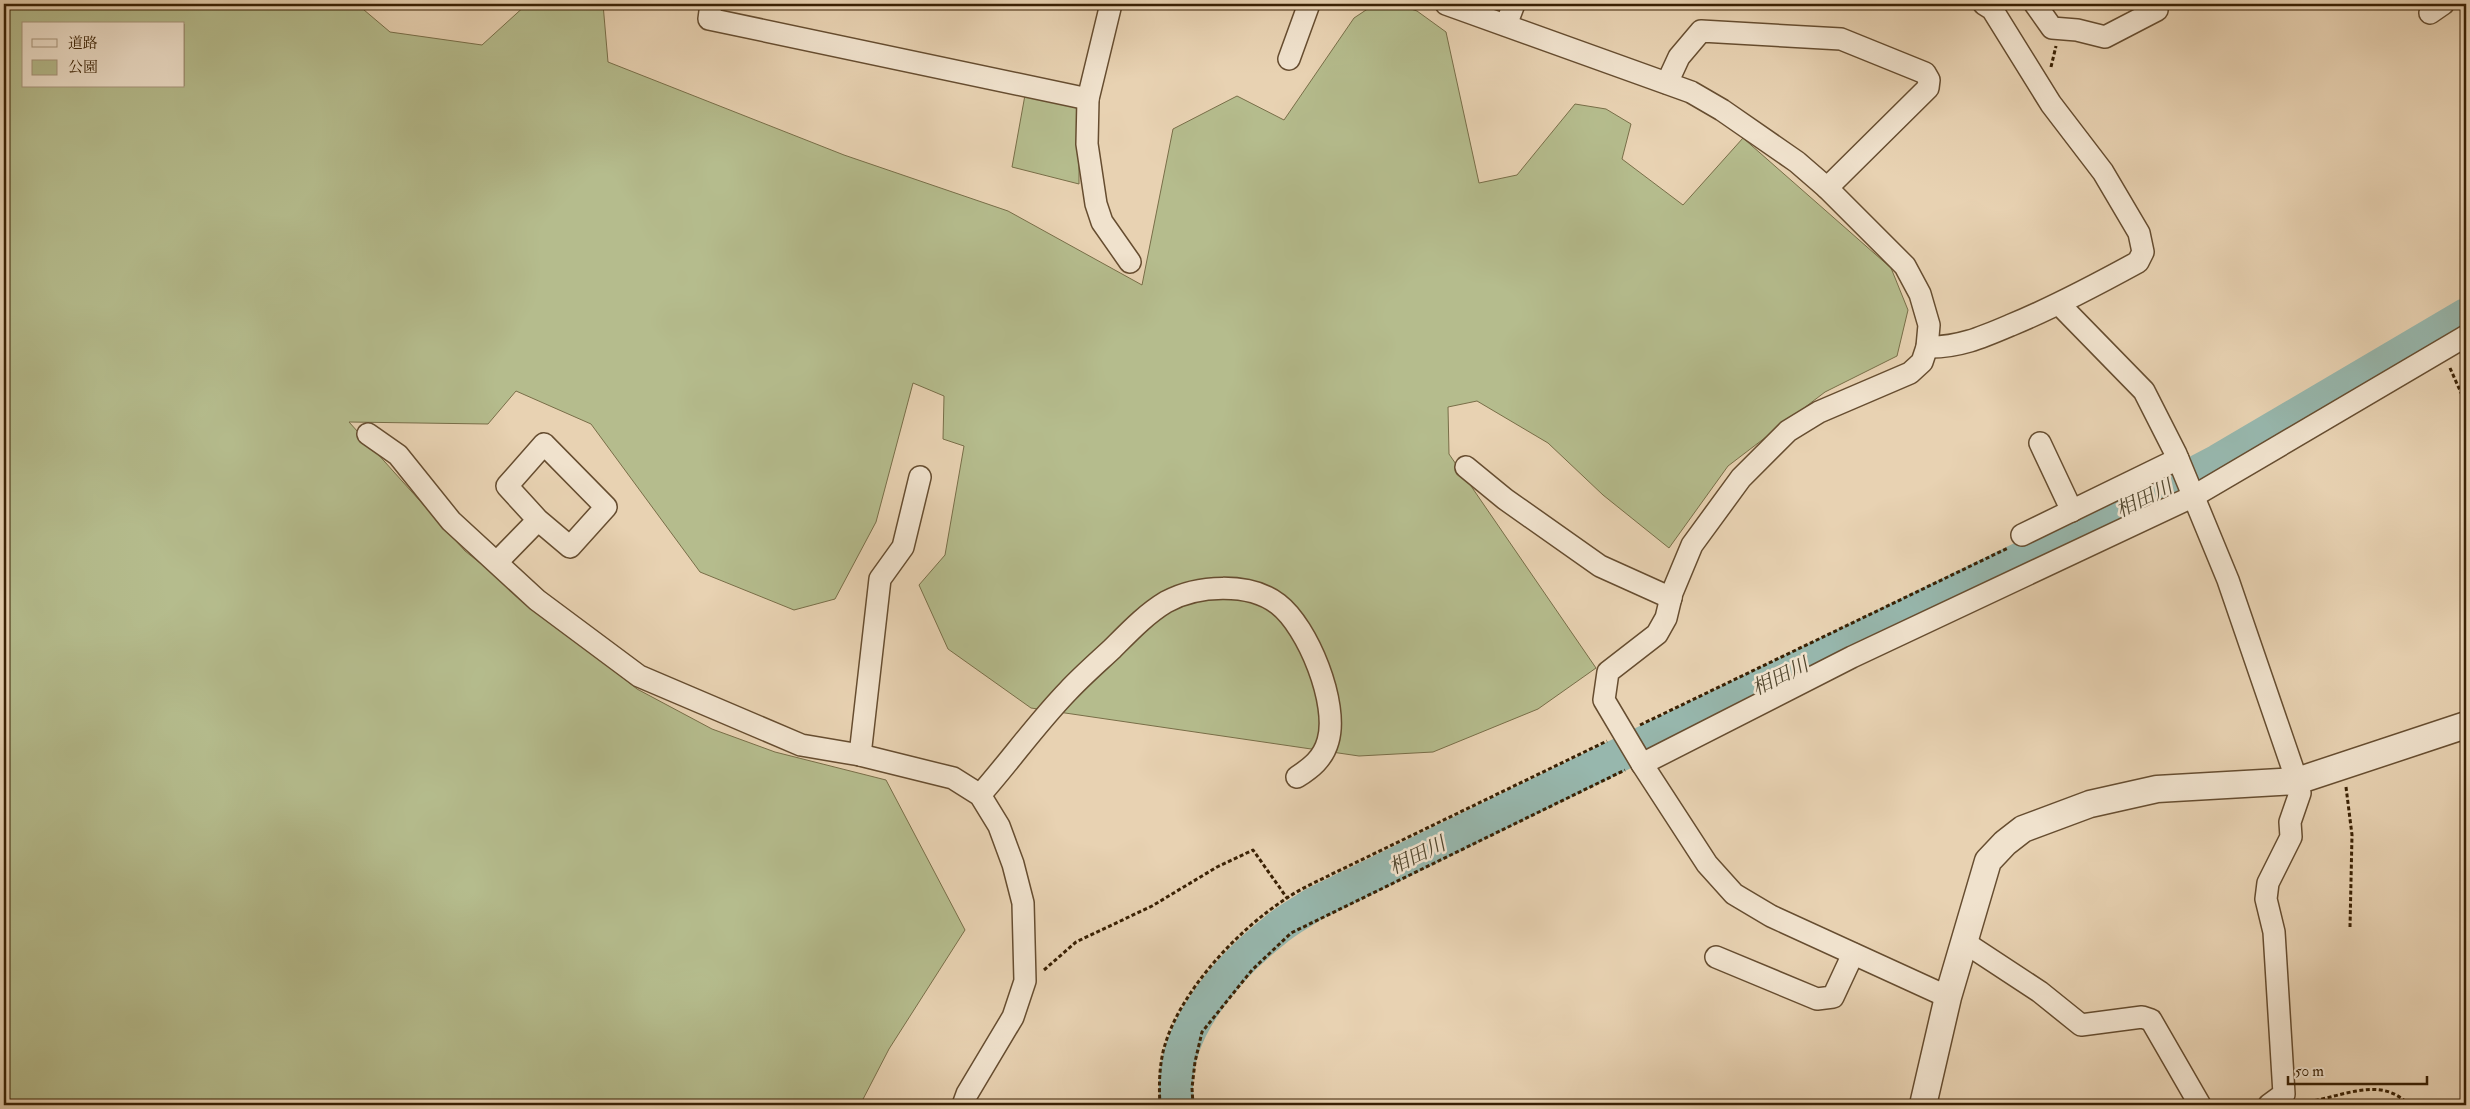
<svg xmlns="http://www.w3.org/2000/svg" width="2470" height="1109" font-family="'IM FELL Double Pica','Noto Serif JP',serif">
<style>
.green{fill:#b5bc8d;stroke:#786e48;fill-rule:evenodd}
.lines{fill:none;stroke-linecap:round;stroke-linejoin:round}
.river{stroke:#97b7ad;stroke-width:34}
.minor-casing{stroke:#664d30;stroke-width:24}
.tertiary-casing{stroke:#664d30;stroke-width:29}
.path{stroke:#3a2104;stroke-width:3;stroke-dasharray:4 2.5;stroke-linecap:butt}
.minor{stroke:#f0e2cd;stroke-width:21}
.tertiary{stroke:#f0e2cd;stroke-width:26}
.labels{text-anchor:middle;stroke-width:5;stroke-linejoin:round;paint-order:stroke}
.water-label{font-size:20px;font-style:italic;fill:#51462e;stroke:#f0e2cd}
</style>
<rect width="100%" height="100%" fill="#e8d2b2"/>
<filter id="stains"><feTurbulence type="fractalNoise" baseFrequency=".004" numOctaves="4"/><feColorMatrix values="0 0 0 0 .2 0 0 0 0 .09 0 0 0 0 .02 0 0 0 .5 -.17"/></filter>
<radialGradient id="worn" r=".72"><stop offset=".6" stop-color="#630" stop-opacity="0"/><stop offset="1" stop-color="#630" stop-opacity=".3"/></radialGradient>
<g class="green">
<path d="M4,4H357L390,32L482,45L527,4H603L608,62L844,155L1008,211L1142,285L1173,129L1237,96L1284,120L1354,18L1375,4H1395L1417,11L1446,32L1479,183L1517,175L1575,104L1606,109L1631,124L1622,159L1683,205L1743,138L1891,268L1908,310L1897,356L1825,392L1728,466L1669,548L1603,495L1548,443L1477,401L1448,407L1449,454L1596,668L1538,709L1433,752L1359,756L1031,708L948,649L919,585L945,555L964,446L943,439L944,396L913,383L876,522L835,599L794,610L700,572L591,424L516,391L488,424L349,422L465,551L637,689L712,729L775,752L886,780L965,930L889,1049L860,1105H4ZM24,24H184V86H24Z"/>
<polygon points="1025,95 1079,107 1079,184 1012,167"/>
</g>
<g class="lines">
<path class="river" d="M1178,1105C1164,1040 1225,970 1273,932C1285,921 1301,913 1314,904L2178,482L2218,461L2466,315"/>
<g class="minor-casing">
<g id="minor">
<polyline points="711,4 709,19 1088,99"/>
<polyline points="1111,4 1088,99 1087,144 1096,204 1102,222 1130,262"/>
<polyline points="1446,4 1691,92 1722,110 1797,162 1827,188 1905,266 1920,294 1929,325 1927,347 1922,362 1910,373 1819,412 1788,431 1741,478 1692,545 1672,593 1666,618 1657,634 1608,672 1604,700 1642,764 1707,864 1734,894 1771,916 1948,997"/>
<polyline points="2035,4 2052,28 2077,30 2105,37 2157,10 2155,4"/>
<polyline points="2430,13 2443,4"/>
<polyline points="1506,25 1514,4"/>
<polyline points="1289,59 1309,4"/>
<polyline points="1667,83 1679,57 1701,31 1841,39 1925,73 1929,80 1928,88 1827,188"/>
<polyline points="2060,305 2144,391 2176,454 2228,580 2297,781 2300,793 2290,822 2291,837 2268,883 2266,899 2274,932 2284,1094 2269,1105"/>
<path d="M1927,347C1958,348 1983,337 2011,325C2055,307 2096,285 2138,262L2143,252L2139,233L2103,172L2051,104L1992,9L1984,4"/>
<polyline points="368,434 398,455 451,521 537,600 639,676 801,745 860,755 953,778 980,795 999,826 1013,864 1023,903 1025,981 1013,1017 967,1094 963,1105"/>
<polyline points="2040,443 2072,511"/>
<polyline points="1466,467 1505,499 1600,566 1671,598"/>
<polyline points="2022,535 2178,459"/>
<polyline points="497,562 538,520 507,486 544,444 606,507 570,547 538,520"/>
<polyline points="860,755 880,579 903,547 920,477"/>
<polyline points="1642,764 1852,657 2194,496 2466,336"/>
<path d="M980,795C1010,761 1037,723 1068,691C1082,676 1097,663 1112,649C1129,632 1146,614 1166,602C1197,585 1249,582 1278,604C1308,627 1339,704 1328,741C1323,759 1311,768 1297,777"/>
<polyline points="1964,942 2040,992 2081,1025 2142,1017 2151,1020 2200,1105"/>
<polyline points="1716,957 1817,999 1833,997 1853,954"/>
</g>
</g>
<g class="tertiary-casing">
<polyline id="tertiary" points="1923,1105 1948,997 1988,861 2005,843 2023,829 2090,804 2157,789 2297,781 2466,725"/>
</g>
<g class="path">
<polyline points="2051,67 2056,46"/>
<polyline points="2450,368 2466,404"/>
<polyline points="1640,725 2008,548"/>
<polyline points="2346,787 2352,835 2350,927"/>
<polyline points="1044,970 1076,942 1152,906 1217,867 1253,850 1287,898"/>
<path d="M2302,1102C2338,1100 2379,1073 2409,1105"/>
<path d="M1160,1105C1159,1088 1159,1070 1163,1052C1177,994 1237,930 1287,898C1300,889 1316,882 1330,875L1607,741"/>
<polyline points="1193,1105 1192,1088 1195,1062 1202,1032 1252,970 1291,933 1625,770"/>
</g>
<use href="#minor" class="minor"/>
<use href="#tertiary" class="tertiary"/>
</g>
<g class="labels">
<g class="water-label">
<text transform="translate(2144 498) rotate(-26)" y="7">相田川</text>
<text transform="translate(1780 676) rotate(-26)" y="7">相田川</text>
<text transform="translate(1417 855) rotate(-26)" y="7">相田川</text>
</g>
</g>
<rect width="2470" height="1109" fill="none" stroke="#e8d2b2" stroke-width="20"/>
<rect x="5" y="5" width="2460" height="1099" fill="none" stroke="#3a2104" stroke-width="2.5"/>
<rect x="10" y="10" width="2450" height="1089" fill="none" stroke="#3a2104"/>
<rect x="22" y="22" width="162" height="65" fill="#f0e2cd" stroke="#a7957d"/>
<rect x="32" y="39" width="25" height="8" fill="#f0e2cd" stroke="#a7957d"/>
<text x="68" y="48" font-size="15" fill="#3a2104">道路</text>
<rect x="32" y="60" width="25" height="15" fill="#b5bc8d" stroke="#a7957d"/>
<text x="68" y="72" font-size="15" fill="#3a2104">公園</text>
<path d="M2288 1076v8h139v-8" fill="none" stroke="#3a2104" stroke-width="2.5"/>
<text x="2295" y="1076" font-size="15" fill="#3a2104" stroke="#f0e2cd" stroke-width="4" paint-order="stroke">50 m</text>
<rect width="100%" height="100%" filter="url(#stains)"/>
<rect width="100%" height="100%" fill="url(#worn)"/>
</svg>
